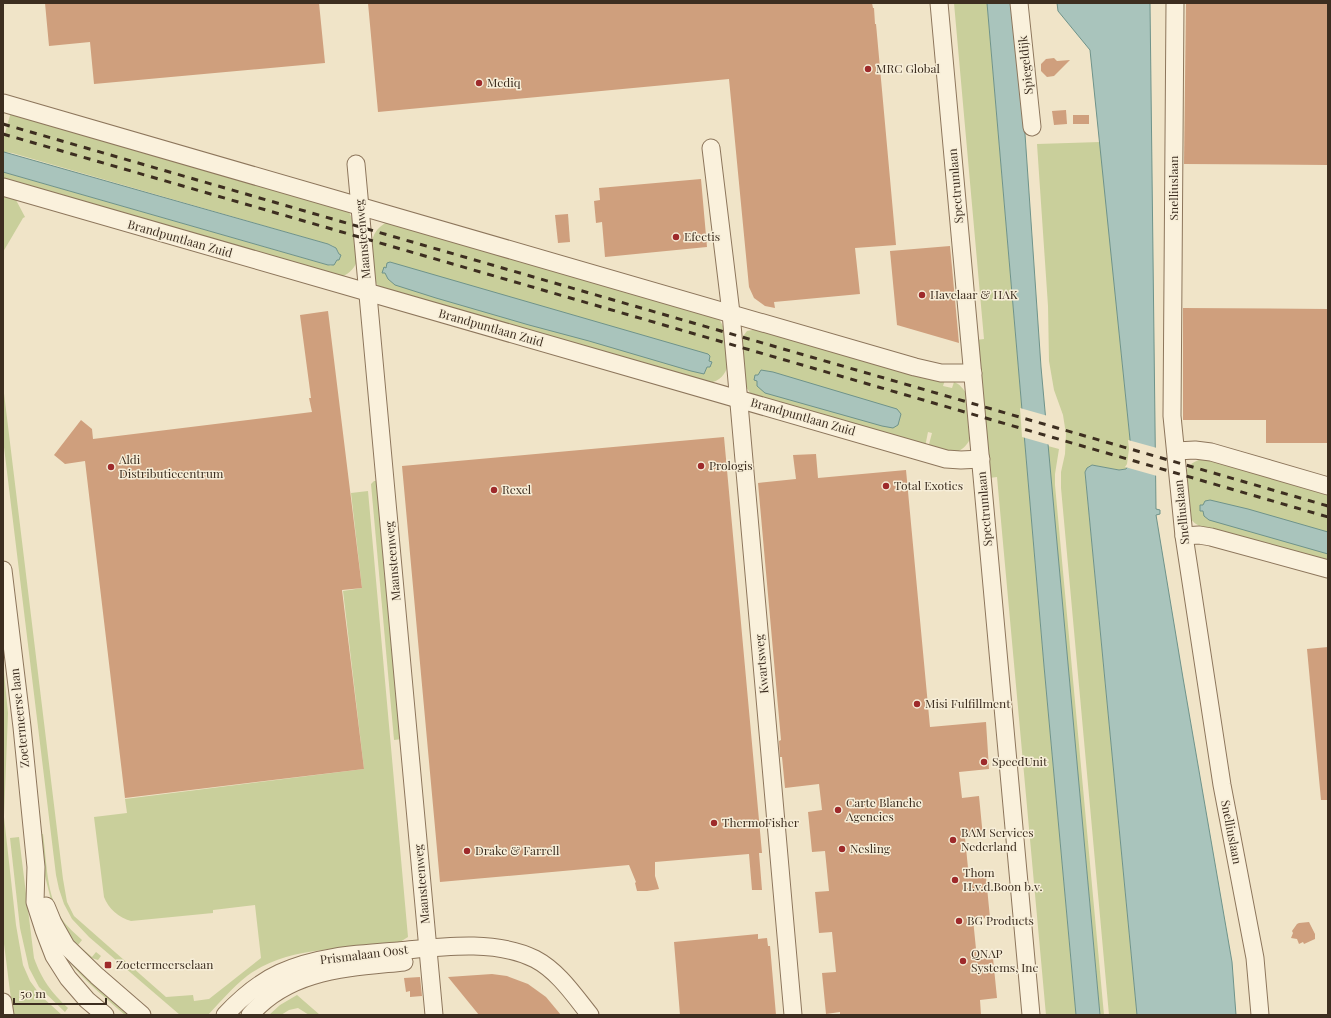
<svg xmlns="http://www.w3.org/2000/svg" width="1331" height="1018" font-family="'Playfair Display',serif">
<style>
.green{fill:#c9cf9b}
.water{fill:#a9c4bc;stroke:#6f938a}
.pier{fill:#f0e4c8}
.building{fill:#cf9f7d}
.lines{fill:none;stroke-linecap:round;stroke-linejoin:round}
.minor-casing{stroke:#8d765c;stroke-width:19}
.minor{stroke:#faf1dc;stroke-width:17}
.rail{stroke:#3d2e20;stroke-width:3;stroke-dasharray:7 7;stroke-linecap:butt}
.poi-dot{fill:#9e2a2b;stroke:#f7eed8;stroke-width:1.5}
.labels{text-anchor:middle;stroke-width:3;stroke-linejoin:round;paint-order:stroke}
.street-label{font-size:12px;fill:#3d2e20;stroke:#f7eed8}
.poi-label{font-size:12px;fill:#3d2e20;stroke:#f7eed8;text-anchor:start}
</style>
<rect width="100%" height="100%" fill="#f0e4c8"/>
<g class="green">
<polygon points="954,3 987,3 1044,666 1076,1015 1046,1015 997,477 989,478 976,340 984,339"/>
<path d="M11,112L349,212L354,223L357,261C354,270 347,275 339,278L3,183V172L328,265L331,266L340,255L339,254L338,251L333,246L328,244L12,153L4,152L3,153V140Z"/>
<polygon points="1100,142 1131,449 1129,465 1126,469 1119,470 1092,465 1085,472 1137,1015 1109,1015 1061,488 1061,472 1065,454 1066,434 1063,415 1054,390 1049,361 1048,306 1037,144"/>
<polygon points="3,196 16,200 25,217 23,218 3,252"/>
<path d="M387,222L718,317L724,328L728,365C725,375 720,381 709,383L383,289C380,287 378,286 376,283C371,273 369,242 375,233C378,228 382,225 387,222Z"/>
<path d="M758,329L945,380L943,386L952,388L954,382C960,384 963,389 967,394L970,439C967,445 963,449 957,452L928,448L932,433L928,432L925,447L751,394L746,387L741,339L747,331Z"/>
<path d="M3,385L63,879L67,902L74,916L166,997L193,995L194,1001L209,999L261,958L255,905L213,910V913L131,921C119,918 108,908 104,897L94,817L127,813L125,799L364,769L343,591L362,588L351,493L368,491L408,937L400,942L390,943C342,951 289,945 247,976C233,987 221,1001 208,1015H180L89,937L72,919L64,904L59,889L56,875L3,439Z"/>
<polygon points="1048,446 1059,449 1055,474 1055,485 1104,1015 1100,1015"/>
<path d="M1209,458L1328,492V563L1202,527C1197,525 1192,522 1190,517C1188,512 1184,476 1186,472C1189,462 1199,459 1209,458Z"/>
<polygon points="374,481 377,481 402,739 394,740 371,484"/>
<polygon points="3,662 8,713 4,817 16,925 23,965 30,981 41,996 62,1015 13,1015 3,936"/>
<path d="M40,834H43C47,862 46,895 62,919C67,927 75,933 82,940L78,945L92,957L96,952L101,956L98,960L85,956L67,934L52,904L43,868Z"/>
<path d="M19,837L34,958C42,980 51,992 68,1008L65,1012L39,987L29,968L20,928L10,838Z"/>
<path d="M58,947L131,1015H125C100,993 77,975 58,947Z"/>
<polygon points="297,995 320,1015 309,1015 298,1008 289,1010 281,1015 269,1015 280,1005"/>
</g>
<g class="water">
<polygon points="987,3 1013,3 1020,61 1041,367 1100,1015 1076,1015 1044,666"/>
<polygon points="1057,3 1150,3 1156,509 1160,510 1160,514 1156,515 1183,678 1232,962 1236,1015 1137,1015 1085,472 1087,468 1092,465 1119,470 1126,469 1129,465 1131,449 1090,50 1058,11"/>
<polygon points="4,152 328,244 336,248 339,254 341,255 339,260 337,260 334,265 328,265 10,174 3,172 3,153"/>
<polygon points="390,262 708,354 710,356 709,361 712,362 710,367 707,367 704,374 691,371 589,341 529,325 436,298 395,285 388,279 385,273 382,273 384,267 386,268 387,263"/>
<polygon points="761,370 773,372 897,409 901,414 898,425 893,428 882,426 765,393 757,386 757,381 754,380 755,375 758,375"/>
<polygon points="1210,500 1248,509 1328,532 1328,554 1209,520 1204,516 1203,511 1200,511 1200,505 1203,505 1205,501"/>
</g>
<g class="pier">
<polygon points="1020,408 1048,416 1050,445 1022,437"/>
<polygon points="1128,440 1157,448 1157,476 1125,467 1127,464 1129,449"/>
</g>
<g class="building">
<polygon points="45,3 319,3 325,63 94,84 90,42 49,46"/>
<polygon points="368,3 872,3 873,8 874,8 875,24 876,24 896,245 855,248 860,294 774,302 775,308 765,306 754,298 749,287 729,79 378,112"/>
<polygon points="1186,3 1328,3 1328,165 1184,164"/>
<polygon points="1054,58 1057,61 1070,60 1054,76 1047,77 1041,71 1041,64 1046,59"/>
<polygon points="1066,110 1067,124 1054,125 1052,111"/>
<rect x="1073" y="115" width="16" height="9"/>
<polygon points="701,179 707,247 605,257 602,222 596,223 594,201 600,200 599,188"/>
<polygon points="568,214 570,242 558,243 555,215"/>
<polygon points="950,246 959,343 897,325 890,251"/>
<polygon points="1183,308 1328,309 1328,443 1266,443 1266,420 1183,420"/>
<polygon points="328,311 362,588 342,590 364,769 125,798 85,461 65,464 54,455 81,420 92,429 93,439 312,412 309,398 311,398 300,315"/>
<polygon points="724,437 762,853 759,853 762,890 752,890 749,854 655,862 655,876 659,889 647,891 637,891 635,883 636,882 629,865 440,882 402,466"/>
<polygon points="816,454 818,478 906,470 930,727 986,722 989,769 959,772 962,798 979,796 983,837 965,838 969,878 986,877 990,918 973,919 977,959 993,958 997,998 980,1000 981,1015 840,1015 840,1012 826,1014 822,973 836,972 832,932 819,933 815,892 829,891 825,851 812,852 808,812 822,810 819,784 785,788 782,757 780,757 779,741 781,740 758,483 796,479 793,455"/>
<polygon points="1328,647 1328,800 1321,800 1307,649"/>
<polygon points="1309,922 1315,934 1315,939 1304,944 1303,942 1299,944 1297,939 1291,938 1293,933 1292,931 1297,924 1299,923"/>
<polygon points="758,934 758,939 767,938 768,946 770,946 776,1015 680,1015 674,942"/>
<polygon points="492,974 507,976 528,984 546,997 561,1015 479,1015 448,977"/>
<polygon points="420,977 422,996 410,997 410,991 406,992 404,978"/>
</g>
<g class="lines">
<g class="minor-casing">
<g id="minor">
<polyline points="939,3 1031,1015"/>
<polyline points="1019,3 1032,127"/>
<polyline points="1175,3 1172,416 1184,536 1222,785 1255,958 1260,1015"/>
<polyline points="3,103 915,367 941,373 973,373"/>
<polyline points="711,148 731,313 793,1015"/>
<polyline points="356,164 434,1015"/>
<polyline points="3,187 946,459 961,460 981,459"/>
<polyline points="1176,451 1195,450 1211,452 1328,486"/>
<polyline points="1184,536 1199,535 1211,537 1328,569"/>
<polyline points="3,570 22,727 36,867 35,902 44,930 54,956 68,978 87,1000 105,1015"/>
<polyline points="46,906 53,923 66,946 97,976 142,1015"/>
<polyline points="3,1002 5,1015"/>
<path d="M225,1015C241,998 258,983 280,973C317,956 358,954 398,951C440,947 495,939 535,959C558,971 574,995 590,1015"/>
<path d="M250,1015C290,969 347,968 404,962"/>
</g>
</g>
<use href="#minor" class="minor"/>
<g class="rail">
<polyline points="3,124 1328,506"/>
<polyline points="3,134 1328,517"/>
</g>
</g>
<g class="poi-dot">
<circle cx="868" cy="69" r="4"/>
<circle cx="479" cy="83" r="4"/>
<circle cx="676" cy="237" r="4"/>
<circle cx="922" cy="295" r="4"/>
<circle cx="701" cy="466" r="4"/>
<circle cx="111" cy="467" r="4"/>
<circle cx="886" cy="486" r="4"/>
<circle cx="494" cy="490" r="4"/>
<circle cx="917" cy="704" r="4"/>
<circle cx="984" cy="762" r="4"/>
<circle cx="838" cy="810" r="4"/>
<circle cx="714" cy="823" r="4"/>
<circle cx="953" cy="840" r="4"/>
<circle cx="842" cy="849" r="4"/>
<circle cx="467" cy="851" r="4"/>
<circle cx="955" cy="880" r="4"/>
<circle cx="959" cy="921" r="4"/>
<circle cx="963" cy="961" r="4"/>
<rect x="104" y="961" width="8" height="8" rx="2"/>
</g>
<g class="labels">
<g class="street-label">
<text transform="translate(1026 65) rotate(-96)" y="4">Spiegeldijk</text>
<text transform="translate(956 186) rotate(-95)" y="4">Spectrumlaan</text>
<text transform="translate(1174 188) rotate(-90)" y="4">Snelliuslaan</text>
<text transform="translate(180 239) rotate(16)" y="4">Brandpuntlaan Zuid</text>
<text transform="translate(363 239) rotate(-95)" y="4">Maansteenweg</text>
<text transform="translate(491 328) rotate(16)" y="4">Brandpuntlaan Zuid</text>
<text transform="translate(803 417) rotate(16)" y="4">Brandpuntlaan Zuid</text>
<text transform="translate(985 509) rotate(-95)" y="4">Spectrumlaan</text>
<text transform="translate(1182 512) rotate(-96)" y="4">Snelliuslaan</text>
<text transform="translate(393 561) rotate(-95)" y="4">Maansteenweg</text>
<text transform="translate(762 664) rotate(-95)" y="4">Kwartsweg</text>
<text transform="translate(20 718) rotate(-96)" y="4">Zoetermeerse laan</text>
<text transform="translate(1231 832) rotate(79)" y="4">Snelliuslaan</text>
<text transform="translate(422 884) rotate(-95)" y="4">Maansteenweg</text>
<text transform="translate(364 955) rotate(-7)" y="4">Prismalaan Oost</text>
</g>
<g class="poi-label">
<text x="876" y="73">MRC Global</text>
<text x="487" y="87">Mediq</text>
<text x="684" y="241">Efectis</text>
<text x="930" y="299">Havelaar &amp; HAK</text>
<text x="119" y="464">Aldi<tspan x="119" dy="14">Distributiecentrum</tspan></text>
<text x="709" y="470">Prologis</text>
<text x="894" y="490">Total Exotics</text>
<text x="502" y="494">Rexel</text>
<text x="925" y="708">Misi Fulfillment</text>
<text x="992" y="766">SpeedUnit</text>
<text x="846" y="807">Carte Blanche<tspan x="846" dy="14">Agencies</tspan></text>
<text x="722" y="827">ThermoFisher</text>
<text x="961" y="837">BAM Services<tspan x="961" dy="14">Nederland</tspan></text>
<text x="850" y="853">Nesling</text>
<text x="475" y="855">Drake &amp; Farrell</text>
<text x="963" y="877">Thom<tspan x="963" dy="14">H.v.d.Boon b.v.</tspan></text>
<text x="967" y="925">BG Products</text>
<text x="971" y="958">QNAP<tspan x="971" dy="14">Systems, Inc</tspan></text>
<text x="116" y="969">Zoetermeerselaan</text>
</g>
</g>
<rect width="1331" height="1018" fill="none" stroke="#3d2e20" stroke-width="8"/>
<path d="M14 998v6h92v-6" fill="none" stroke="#3d2e20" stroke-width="2"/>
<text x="20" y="998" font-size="12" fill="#3d2e20" stroke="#f7eed8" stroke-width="3" paint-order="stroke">50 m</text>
</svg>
